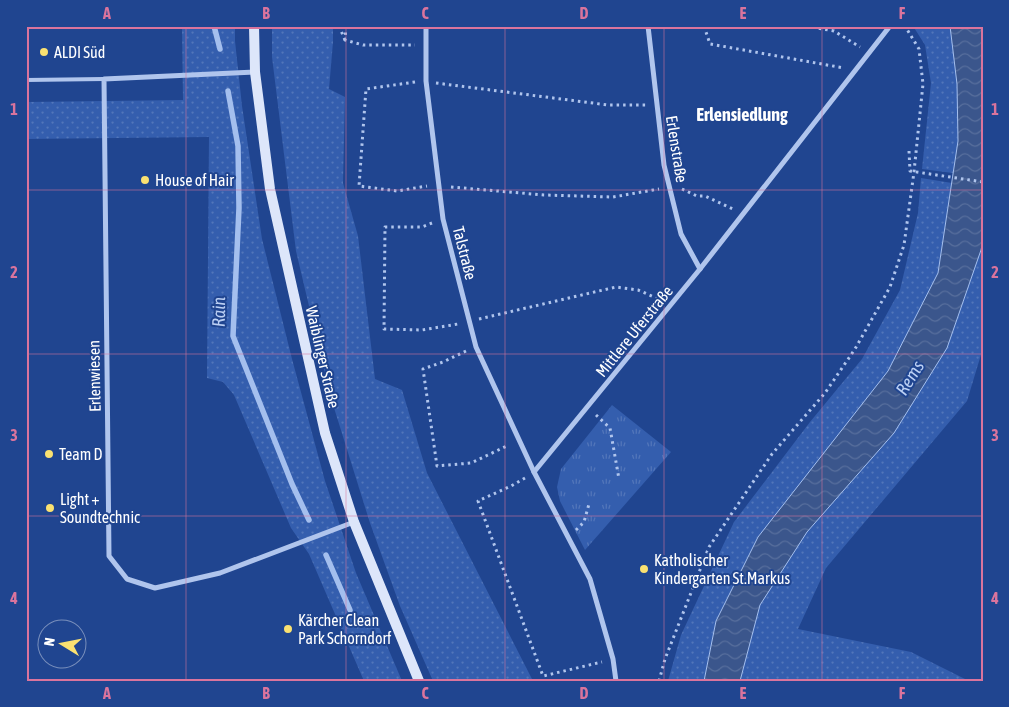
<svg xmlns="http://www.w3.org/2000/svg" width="1009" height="707" font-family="'Asap Condensed',sans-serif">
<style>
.grass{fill:url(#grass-dots)}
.park{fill:url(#park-tufts)}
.water{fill:url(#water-waves);stroke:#a4bfee}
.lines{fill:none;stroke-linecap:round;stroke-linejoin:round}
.stream{stroke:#a4bfee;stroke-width:5.5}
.path{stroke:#b0c5ed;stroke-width:3;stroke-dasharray:2.5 4;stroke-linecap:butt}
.lane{stroke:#b0c5ed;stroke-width:4}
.street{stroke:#b0c5ed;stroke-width:5}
.secondary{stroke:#dde6fa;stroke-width:10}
.grid{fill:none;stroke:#da749d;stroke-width:1;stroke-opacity:0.55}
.poi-dot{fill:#fae171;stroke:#204590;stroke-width:2}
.labels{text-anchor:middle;stroke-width:4;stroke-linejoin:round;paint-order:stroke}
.poi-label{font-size:16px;fill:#fff;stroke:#204590;text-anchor:start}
.street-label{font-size:16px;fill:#fff;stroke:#204590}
.neighbourhood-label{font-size:18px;font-weight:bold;fill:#fff;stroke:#204590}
.water-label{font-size:18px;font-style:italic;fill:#bcd0f4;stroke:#204590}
.neatline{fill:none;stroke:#da749d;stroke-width:2}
.grid-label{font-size:16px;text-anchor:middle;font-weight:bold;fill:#da749d}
</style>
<defs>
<pattern id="grass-dots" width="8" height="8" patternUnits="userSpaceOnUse" patternTransform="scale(1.25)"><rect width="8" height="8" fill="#345eae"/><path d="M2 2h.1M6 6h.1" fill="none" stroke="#5276ba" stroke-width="1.8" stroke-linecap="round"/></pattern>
<pattern id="park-tufts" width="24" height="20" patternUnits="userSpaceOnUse" patternTransform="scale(1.25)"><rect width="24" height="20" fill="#345eae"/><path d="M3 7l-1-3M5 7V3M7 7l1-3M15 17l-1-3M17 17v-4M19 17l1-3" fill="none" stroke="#5276ba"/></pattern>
<pattern id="water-waves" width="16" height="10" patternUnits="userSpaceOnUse" patternTransform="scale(1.25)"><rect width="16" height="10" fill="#3b568c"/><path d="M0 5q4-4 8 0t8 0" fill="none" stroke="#586f9d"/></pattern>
</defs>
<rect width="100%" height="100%" fill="#204590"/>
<g class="grass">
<polygon points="182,26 235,26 235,41 242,106 262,239 292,359 325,481 356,573 402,681 364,681 309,554 291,528 234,395 223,382 207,378 209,137 26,139 26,102 183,100"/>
<polygon points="272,26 333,26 333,42 329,89 345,97 343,183 358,236 375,379 402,390 427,473 533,681 433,681 400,606 370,523 330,395 296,251 272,57"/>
<polygon points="913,26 983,26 983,177 922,169 931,83 925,45"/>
<polygon points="921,178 983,188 983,348 967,401 826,568 798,629 911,652 969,681 668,681 681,635 734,522 810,422 862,359 900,290 918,213"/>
</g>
<polygon class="park" points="612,405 671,452 585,550 560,501 557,487 561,469"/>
<polygon class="water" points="950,26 983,26 983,240 981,250 947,348 894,433 807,532 760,605 740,681 704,681 716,621 758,537 888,371 938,273 958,141 957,84"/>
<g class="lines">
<g class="stream">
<polyline points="214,26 220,49"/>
<polyline points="228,91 238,146 239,208 233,336 292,484 309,520"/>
<polyline points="326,555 350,610"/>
</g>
<g class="path">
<polyline points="339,26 345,40"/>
<polyline points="346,26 345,40 363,45 415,45"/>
<polyline points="704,26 710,44 844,68"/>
<polyline points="806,26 834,31 860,47"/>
<polyline points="415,82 366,89 359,186 397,191 427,186"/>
<polyline points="436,83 608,105 646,105"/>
<polyline points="909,151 910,171 983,182"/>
<polyline points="451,187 544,195 613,197 659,189"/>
<polyline points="682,189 697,196 705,196 733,209"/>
<polyline points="432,223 422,227 385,227 384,329 422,330 458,324"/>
<polyline points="479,319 616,287 638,290 661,300"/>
<polyline points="466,351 443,362 423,369 437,466 471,463 509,445"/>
<polyline points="596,415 610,428 619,479"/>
<polyline points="525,478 511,486 478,501 543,676 602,662"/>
<polyline points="576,530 584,522 589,504"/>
<polyline points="659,681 665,659 709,547 772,454 825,393 855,349 890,287 904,245 914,172 923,84 919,49 905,26"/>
</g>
<polyline class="lane" points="26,80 104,79"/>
<g class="street">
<polyline points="426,26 426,81 443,219 476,347 534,472 590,579 613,659 616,681"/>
<polyline points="648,26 664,165 681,234 700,269"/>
<polyline points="255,72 104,79 109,556 127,579 155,588 220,573 354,522"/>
<polyline points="534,472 700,269 890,26"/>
</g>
<polyline class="secondary" points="254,26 255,72 270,189 325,433 354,522 419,681"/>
</g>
<path class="grid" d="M186,26V681M346,26V681M505,26V681M664,26V681M822,26V681M26,190H983M26,354H983M26,516H983"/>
<g class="poi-dot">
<circle cx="44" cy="52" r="5"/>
<circle cx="145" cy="180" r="5"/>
<circle cx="49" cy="454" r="5"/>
<circle cx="50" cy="508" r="5"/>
<circle cx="644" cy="569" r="5"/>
<circle cx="288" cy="629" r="5"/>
</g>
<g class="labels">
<g class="poi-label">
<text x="54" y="58">ALDI Süd</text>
<text x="155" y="186">House of Hair</text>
<text x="59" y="460">Team D</text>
<text x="60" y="505">Light +<tspan x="60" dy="18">Soundtechnic</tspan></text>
<text x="654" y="566">Katholischer<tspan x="654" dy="18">Kindergarten St.Markus</tspan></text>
<text x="298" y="626">Kärcher Clean<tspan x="298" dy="18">Park Schorndorf</tspan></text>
</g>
<g class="street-label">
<text transform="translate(677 149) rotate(81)" y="6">Erlenstraße</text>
<text transform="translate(465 253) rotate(76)" y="6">Talstraße</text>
<text transform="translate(634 331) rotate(-51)" y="6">Mittlere Uferstraße</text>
<text transform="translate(323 357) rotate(77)" y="6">Waiblinger Straße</text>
<text transform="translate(94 376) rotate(-91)" y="6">Erlenwiesen</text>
</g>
<g class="neighbourhood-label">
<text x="742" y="121">Erlensiedlung</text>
</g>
<g class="water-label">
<text transform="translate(219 312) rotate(-89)" y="6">Rain</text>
<text transform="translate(910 378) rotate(-58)" y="6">Rems</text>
</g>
</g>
<rect width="1009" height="707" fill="none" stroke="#204590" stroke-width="55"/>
<g transform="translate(62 644) rotate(280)"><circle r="24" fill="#204590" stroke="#798fbc"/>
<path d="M0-4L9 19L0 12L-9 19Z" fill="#fae171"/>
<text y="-8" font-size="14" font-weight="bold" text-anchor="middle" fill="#ffffff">N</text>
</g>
<rect x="28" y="28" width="954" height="652" class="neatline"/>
<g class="grid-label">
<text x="107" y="19">A</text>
<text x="266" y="19">B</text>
<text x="425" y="19">C</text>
<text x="584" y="19">D</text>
<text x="743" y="19">E</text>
<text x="902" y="19">F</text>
<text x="14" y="115">1</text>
<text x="995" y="115">1</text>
<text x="14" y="278">2</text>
<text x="995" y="278">2</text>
<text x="14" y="441">3</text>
<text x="995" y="441">3</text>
<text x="14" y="604">4</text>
<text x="995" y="604">4</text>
<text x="107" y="699">A</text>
<text x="266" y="699">B</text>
<text x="425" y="699">C</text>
<text x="584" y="699">D</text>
<text x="743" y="699">E</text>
<text x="902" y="699">F</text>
</g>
</svg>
